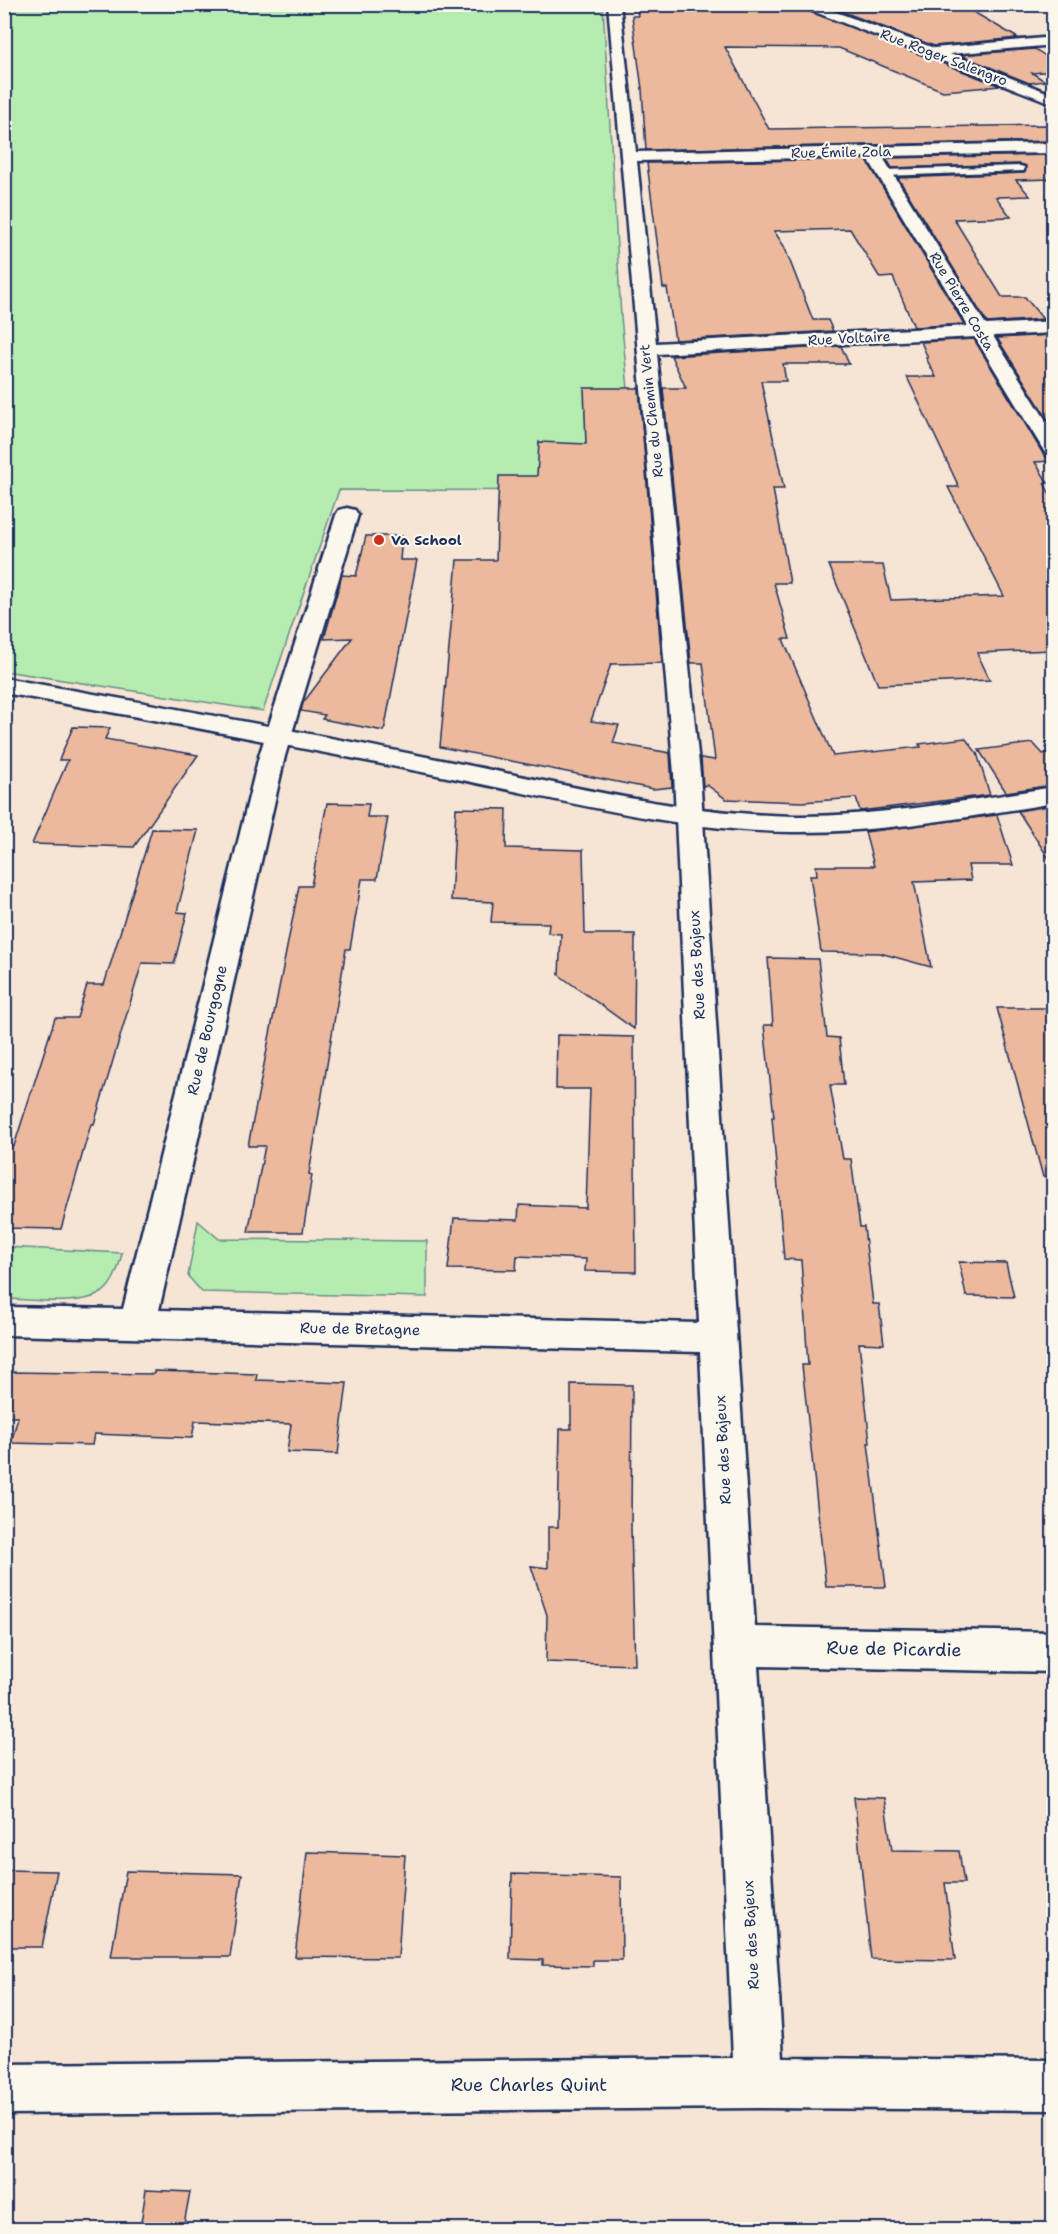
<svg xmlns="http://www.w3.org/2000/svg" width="1058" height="2234" font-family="'Shantell Sans',sans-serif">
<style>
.green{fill:#b5edb1;stroke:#688e88;stroke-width:1.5}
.building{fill:#ecb99d;stroke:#1b2f5e;stroke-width:1.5}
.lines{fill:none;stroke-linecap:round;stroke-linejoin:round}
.service-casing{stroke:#1b2f5e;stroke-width:5}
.minor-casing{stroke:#1b2f5e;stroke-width:5}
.secondary-casing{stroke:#1b2f5e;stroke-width:5}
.service{fill:#fbf7ec;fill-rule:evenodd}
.minor{fill:#fbf7ec;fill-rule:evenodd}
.secondary{fill:#fbf7ec;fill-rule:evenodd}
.poi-dot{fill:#c8321e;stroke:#fbf7ec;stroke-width:2}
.labels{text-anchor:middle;stroke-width:4.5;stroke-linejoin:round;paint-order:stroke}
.far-street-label{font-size:14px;fill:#1b2f5e;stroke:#fbf7ec}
.far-poi-label{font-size:14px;font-weight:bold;fill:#1b2f5e;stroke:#fbf7ec;text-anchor:start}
.street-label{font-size:15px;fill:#1b2f5e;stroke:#fbf7ec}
.near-street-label{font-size:18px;fill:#1b2f5e;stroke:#fbf7ec}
</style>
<rect width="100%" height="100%" fill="#f6e4d4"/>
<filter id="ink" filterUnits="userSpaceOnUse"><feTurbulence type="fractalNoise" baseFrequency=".0167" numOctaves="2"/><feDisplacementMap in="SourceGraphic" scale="12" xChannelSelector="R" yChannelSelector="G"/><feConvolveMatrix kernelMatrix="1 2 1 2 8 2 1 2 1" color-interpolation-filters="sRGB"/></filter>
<g filter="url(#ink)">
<g class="green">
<polygon points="4,5 603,5 621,317 638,491 339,490 263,711 5,671"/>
<polygon points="198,1221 219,1239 427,1241 427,1297 202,1292 188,1276"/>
<path d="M4,1247H5L122,1253C119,1267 114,1285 101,1293C79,1307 30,1299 5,1299Z"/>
</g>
<g class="building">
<polygon points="727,4 792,4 1000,86 943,91 839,48 725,47 769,129 1053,125 1053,141 646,150 642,89 632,16 638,16 637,10 698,10"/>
<polygon points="822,4 960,4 1018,38 934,46"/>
<polygon points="1035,49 1053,61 1053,71 1032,73 1045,81 1029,83 960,55"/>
<polygon points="1053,155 1053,179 1016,180 1030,196 996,197 1011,217 954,219 1002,297 1025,297 1043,319 987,323 898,178 1024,173 1026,166 1020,164 892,168 886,158"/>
<polygon points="866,159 964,324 914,327 893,277 880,278 850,229 774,231 784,246 813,320 828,320 833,331 675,340 667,288 663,288 647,163"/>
<polygon points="1053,335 1053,428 997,338"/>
<polygon points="974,339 1042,452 1046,457 1053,459 1053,461 1035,462 1048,483 1044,483 1053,500 1053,650 977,653 990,680 878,685 829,565 883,565 891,600 1004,596 948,487 959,487 907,377 936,377 926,358 928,358 921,342"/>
<polygon points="841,346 849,364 783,364 786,381 761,381 784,489 773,489 790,583 774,583 790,639 783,639 833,756 921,747 919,744 965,738 977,753 990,795 860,811 856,798 802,802 726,799 707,785 703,786 701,758 715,760 703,663 691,663 663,388 686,388 671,356"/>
<polygon points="584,388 639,388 662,663 611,664 591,721 619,725 613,743 670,753 672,787 653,789 440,747 457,560 496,560 499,476 537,476 539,442 586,444"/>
<polygon points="366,536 402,536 400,560 417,560 384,731 322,719 325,715 301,711 303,703 352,638 324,639 342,575 356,576"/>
<polygon points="73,727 110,728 105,739 198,755 134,847 32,844 68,760 59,760"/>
<polygon points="1033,743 1043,754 1053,751 1053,785 1006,792 979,750"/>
<polygon points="327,803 369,804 367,817 388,817 377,879 362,879 350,949 346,949 309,1174 312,1175 303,1232 248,1232 265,1146 248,1146 299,886 311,886"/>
<polygon points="1053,805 1053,865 1018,811"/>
<polygon points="456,808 507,809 506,848 583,850 585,934 635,934 634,1029 559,975 561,934 548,933 549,923 491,922 493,902 451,900"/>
<polygon points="997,815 1013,865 968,865 971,880 914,882 931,967 880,953 821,952 810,875 817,875 816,866 874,866 865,832"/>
<polygon points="152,829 198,830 177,912 187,913 174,964 142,963 94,1124 91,1124 61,1229 4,1228 4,1146 14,1146 55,1018 77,1018 87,985 104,985"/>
<polygon points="768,958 818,959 827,1037 839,1038 844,1085 830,1085 843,1159 851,1159 860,1227 864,1227 873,1304 879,1304 884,1344 859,1343 870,1443 868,1443 886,1587 826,1587 802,1365 808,1365 801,1260 784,1259 772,1117 774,1117 764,1025 773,1025"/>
<polygon points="997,1008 1053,1008 1053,1176 1043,1177"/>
<polygon points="557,1035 634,1037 636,1272 585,1271 586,1259 517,1256 516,1270 448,1269 454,1218 518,1220 519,1205 586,1208 590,1089 556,1089"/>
<polygon points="959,1262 1006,1263 1014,1297 966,1296"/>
<polygon points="154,1371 257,1374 256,1380 347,1383 338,1454 287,1452 291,1424 195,1421 192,1438 94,1434 92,1445 11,1443 18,1417 4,1417 4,1390 10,1372 154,1374"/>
<polygon points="571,1384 632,1385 631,1529 635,1665 546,1662 547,1615 531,1566 548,1568 548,1527 558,1527 560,1429 571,1429"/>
<polygon points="854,1797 884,1798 892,1850 959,1851 964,1883 945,1883 955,1960 871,1959"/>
<polygon points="307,1852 405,1855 398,1958 295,1957"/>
<polygon points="4,1870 57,1871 42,1947 4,1947"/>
<polygon points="126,1871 242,1874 230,1957 111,1957"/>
<polygon points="512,1874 621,1877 622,1960 593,1960 593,1966 543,1965 543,1960 510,1959"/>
<polygon points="146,2190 190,2192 183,2229 140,2229"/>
</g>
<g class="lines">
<g class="service-casing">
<polygon id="service" points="1020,166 1024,167 1024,171 884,176 879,173 884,170"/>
</g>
<g class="minor-casing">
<g id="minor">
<path d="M608,4H620L636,152L1054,143V153L882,156L986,325L1054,321V333L993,336L1054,433V457L1047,455L1044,451L975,337L657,354L700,774L755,1627L1054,1632V1672L758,1666L783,2058L1054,2060V2110L759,2108L4,2114V2064L733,2058L700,1352L4,1335V1307L123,1309L259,756L336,515L339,510L347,508L355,510L358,515L285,756L159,1310L699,1323L674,774ZM867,157L968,326L656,343L637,161Z"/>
<polygon points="794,4 814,4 934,48 1054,37 1054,45 950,54 1054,95 1054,104"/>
</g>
</g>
<g class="secondary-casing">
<path id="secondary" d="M4,678C159,705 313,734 467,765C574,787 683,814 794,816C881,817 968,800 1054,787V803C968,817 881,833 793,832C683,831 574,803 467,781C313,750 159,720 4,693Z"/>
</g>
<use href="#service" class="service"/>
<use href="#minor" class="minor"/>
<use href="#secondary" class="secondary"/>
</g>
</g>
<circle class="poi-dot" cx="379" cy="540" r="6"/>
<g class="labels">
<g class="far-street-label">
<text transform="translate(944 57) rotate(21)" y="5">Rue Roger Salengro</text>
<text transform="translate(841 152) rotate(-1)" y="5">Rue Émile Zola</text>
<text transform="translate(962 301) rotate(59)" y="5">Rue Pierre Costa</text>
<text transform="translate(849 338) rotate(-3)" y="5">Rue Voltaire</text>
<text transform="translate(651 411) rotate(-96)" y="5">Rue du Chemin Vert</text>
</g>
<g class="far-poi-label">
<text x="391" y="545">Va School</text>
</g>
<g class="street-label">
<text transform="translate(697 965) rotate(-93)" y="5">Rue des Bajeux</text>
<text transform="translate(207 1030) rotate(-77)" y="5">Rue de Bourgogne</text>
<text transform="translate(360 1329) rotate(1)" y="5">Rue de Bretagne</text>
<text transform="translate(723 1450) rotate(-93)" y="5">Rue des Bajeux</text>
<text transform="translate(751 1935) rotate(-93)" y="5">Rue des Bajeux</text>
</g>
<g class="near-street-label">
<text transform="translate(894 1649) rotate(1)" y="6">Rue de Picardie</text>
<text x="529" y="2091">Rue Charles Quint</text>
</g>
</g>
<rect width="1058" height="2234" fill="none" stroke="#fbf7ec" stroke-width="24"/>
<rect x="12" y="12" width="1034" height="2210" fill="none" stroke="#1b2f5e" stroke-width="2" filter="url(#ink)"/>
</svg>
